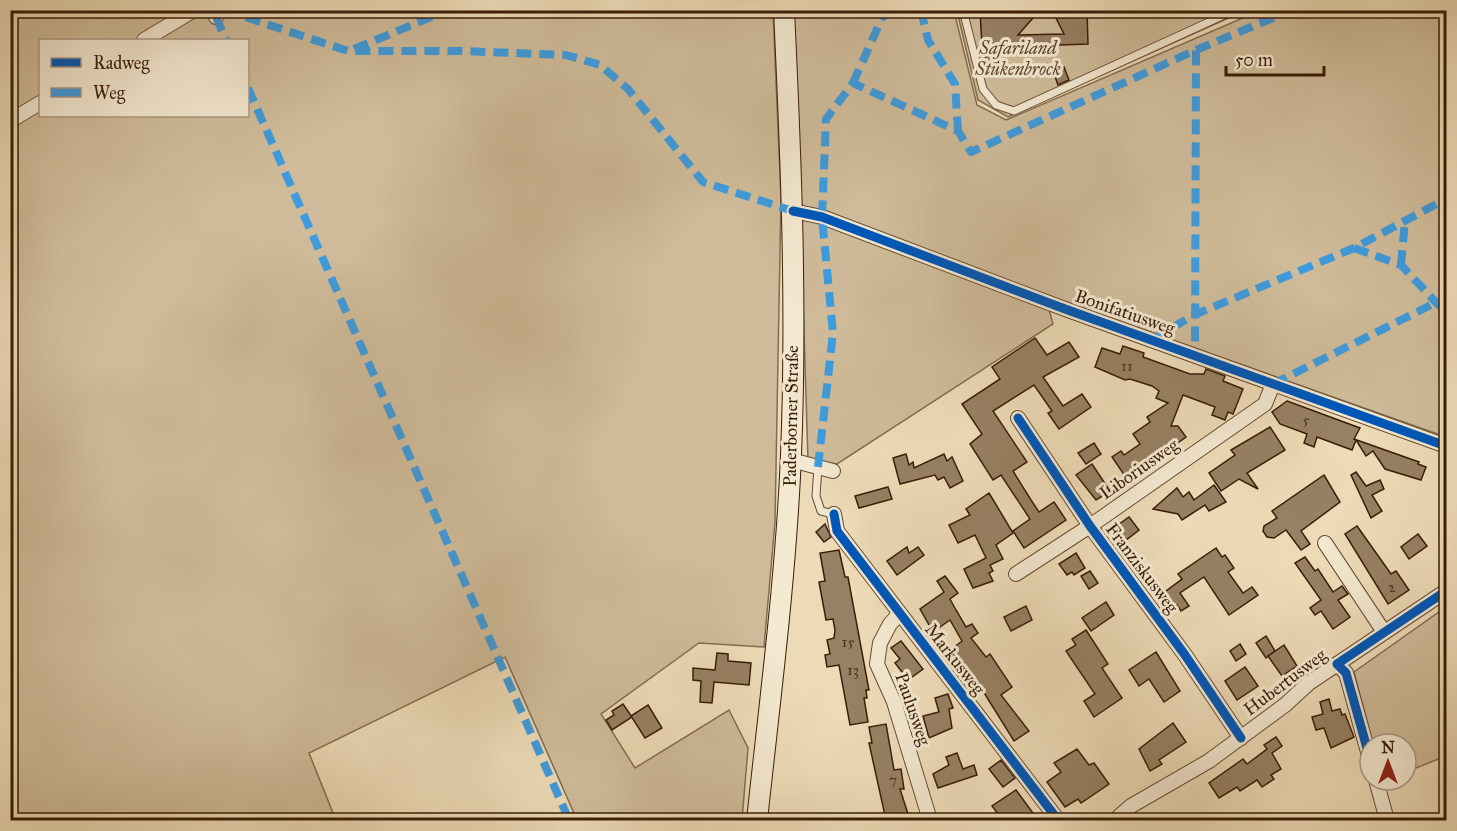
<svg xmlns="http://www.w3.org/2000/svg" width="1457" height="831" font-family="'IM FELL Great Primer',serif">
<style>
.green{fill:#cfbb99;stroke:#846c50;stroke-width:1.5;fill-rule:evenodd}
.building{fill:#978063;stroke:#3a1d07;stroke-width:1.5}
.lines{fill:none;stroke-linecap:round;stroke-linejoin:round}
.service-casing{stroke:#674c33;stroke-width:9}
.minor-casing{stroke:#674c33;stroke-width:16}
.secondary-casing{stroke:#3a1d07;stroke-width:22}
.service{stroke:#f3e8d0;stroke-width:7}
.minor{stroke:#f3e8d0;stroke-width:14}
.secondary{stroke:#f3e8d0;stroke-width:20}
.quiet{stroke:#3e9bdd;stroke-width:8;stroke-dasharray:15 8;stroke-linecap:butt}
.cycleway-casing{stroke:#f3e8d0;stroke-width:13}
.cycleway{stroke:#0057b8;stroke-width:9}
.labels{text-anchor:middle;stroke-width:6;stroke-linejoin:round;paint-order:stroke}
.number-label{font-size:15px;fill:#51361e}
.park-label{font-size:18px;font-style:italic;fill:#5f442c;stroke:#f3e8d0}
.street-label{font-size:18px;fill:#3a1d07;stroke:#f3e8d0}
</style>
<rect width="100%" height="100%" fill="#eddbb7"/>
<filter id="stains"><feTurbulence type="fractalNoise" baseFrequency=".00333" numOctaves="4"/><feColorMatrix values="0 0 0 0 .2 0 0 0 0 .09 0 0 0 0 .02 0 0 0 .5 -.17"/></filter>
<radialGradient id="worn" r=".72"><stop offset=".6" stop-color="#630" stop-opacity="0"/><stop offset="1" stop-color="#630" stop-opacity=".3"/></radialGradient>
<g class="green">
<path d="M10,11H773L781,198L775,522L764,647L699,643L601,714L635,768L729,710L748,748L742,820H577L505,657L309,753L335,818L331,820H11ZM40,40H248V116H40Z"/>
<polygon points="794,11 954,11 977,105 1006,120 1259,11 1446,11 1446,437 1045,295 1053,324 837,464 808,460"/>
<polygon points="957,11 1244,11 1008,117 978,100"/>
<polygon points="1446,607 1446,756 1406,772 1406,744 1373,744 1354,672"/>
</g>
<g class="building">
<polygon points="980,10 1040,10 1018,35 1064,34 1052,10 1087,10 1088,44 998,47 999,68 986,68 985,47 982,47"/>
<polygon points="1064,67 1069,80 1058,85 1053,71"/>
<polygon points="1035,338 1047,355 1069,342 1079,357 1043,377 1063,406 1082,394 1091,407 1059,429 1048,413 1052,411 1034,385 993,411 1027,462 1013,471 1031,500 1039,512 1054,502 1066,520 1024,548 1013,531 1030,519 1001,475 993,480 970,444 982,434 962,404 1000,379 992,367"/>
<polygon points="1123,346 1144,353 1143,357 1190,374 1204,374 1206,369 1225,376 1223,381 1243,389 1233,414 1228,412 1225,420 1212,415 1215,407 1183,395 1171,426 1178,426 1186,437 1127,479 1112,457 1121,451 1124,455 1140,444 1133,434 1150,422 1147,417 1168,403 1156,398 1159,391 1152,386 1130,379 1125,380 1095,367 1102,348 1120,354"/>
<polygon points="1287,401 1360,428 1354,439 1419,462 1418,464 1426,467 1421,480 1385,469 1373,451 1366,456 1356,440 1352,450 1317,437 1314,447 1304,443 1307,434 1280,424 1272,412"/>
<polygon points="1270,427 1285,450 1247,473 1258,489 1239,479 1221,491 1209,473 1235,455 1231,450"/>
<polygon points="1094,443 1101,454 1086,464 1078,453"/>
<polygon points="906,454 909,465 913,462 914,468 944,454 947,461 952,457 963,481 950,488 944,477 938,480 935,475 900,484 893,458"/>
<polygon points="1092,464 1110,491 1096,500 1076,475"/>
<polygon points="1356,472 1366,486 1380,480 1384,489 1372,495 1382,511 1371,518 1351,475"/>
<polygon points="1324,475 1340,502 1301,531 1310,544 1301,550 1286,530 1274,538 1267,537 1263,531 1264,526 1277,518 1272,511"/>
<polygon points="1214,485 1226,502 1209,511 1205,505 1182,520 1178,514 1153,509 1177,488 1183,497 1189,492 1194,500"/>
<polygon points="888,487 892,499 859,508 855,496"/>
<polygon points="989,493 1013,533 996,545 1003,559 990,565 993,571 989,573 993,581 973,588 964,569 986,558 975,535 958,543 949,525 970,515 966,509"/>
<polygon points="1129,517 1139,530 1121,544 1111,530"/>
<polygon points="825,524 831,537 824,542 816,532"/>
<polygon points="1357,526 1391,574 1396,571 1409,590 1388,604 1345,534"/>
<polygon points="1418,534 1427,546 1409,559 1401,547"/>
<polygon points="907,547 909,553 918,547 924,555 897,575 887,561"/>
<polygon points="1216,548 1222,557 1225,555 1234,568 1228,572 1243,593 1252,587 1258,595 1229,615 1204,577 1180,593 1189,606 1181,611 1177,605 1169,611 1158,597 1182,579 1178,574"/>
<polygon points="839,550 845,577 848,577 869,690 866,690 867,698 864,698 868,722 850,725 839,665 827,667 825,655 830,654 827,640 834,638 835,630 833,619 826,620 819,582 825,581 820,553"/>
<polygon points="1076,553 1085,568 1074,575 1072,572 1067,575 1059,564"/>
<polygon points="1305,557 1315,571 1318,569 1333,592 1342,586 1348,594 1338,600 1350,617 1333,629 1321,611 1315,615 1310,608 1321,600 1295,563"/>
<polygon points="1090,571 1098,583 1089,589 1081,576"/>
<polygon points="945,576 958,593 950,599 956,610 966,627 972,624 978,633 971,638 986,657 990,654 1012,687 1001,695 1029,731 1014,741 978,683 949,651 962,641 950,620 933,632 920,609 944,592 937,581"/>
<polygon points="1106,602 1114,615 1091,631 1082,618"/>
<polygon points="1026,606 1032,620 1011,631 1004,617"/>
<polygon points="1086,630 1108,664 1102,668 1122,698 1094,717 1084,701 1095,694 1066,651 1076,645 1072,639"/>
<polygon points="1266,636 1275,651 1266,658 1256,643"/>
<polygon points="901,641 923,669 908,680 895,663 900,659 891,648"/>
<polygon points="1240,644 1246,654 1236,661 1230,651"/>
<polygon points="1284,645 1297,666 1282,676 1268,656"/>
<polygon points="1156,652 1180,691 1164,702 1149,679 1139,686 1129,670"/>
<polygon points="717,653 728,654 728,661 751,663 749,685 714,682 712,703 700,702 701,681 693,680 693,668 715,670"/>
<polygon points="1245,667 1258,686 1237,700 1225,681"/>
<polygon points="948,694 953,708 949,709 952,728 929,738 923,716 939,712 935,698"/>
<polygon points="1329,699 1332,711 1340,709 1342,715 1345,714 1354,737 1331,748 1324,728 1316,730 1312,717 1323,714 1320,702"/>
<polygon points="623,704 632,717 612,730 606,720 614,715 612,711"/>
<polygon points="648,705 662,728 645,738 631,716"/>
<polygon points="1173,723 1186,742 1159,760 1162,764 1150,771 1139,749"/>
<polygon points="886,724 894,770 901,769 904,789 900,789 910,820 886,820 869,743 872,743 869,727"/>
<polygon points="1276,737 1282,746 1272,753 1281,769 1271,775 1274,779 1262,787 1257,780 1240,791 1237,787 1219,798 1209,783 1243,759 1247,764 1267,749 1264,745"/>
<polygon points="1077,749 1089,765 1094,763 1109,784 1081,803 1078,799 1065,807 1047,782 1061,772 1054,763"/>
<polygon points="957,753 963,769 974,765 977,775 938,788 933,774 949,765 946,757"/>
<polygon points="1001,760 1015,778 1003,787 989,769"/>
<polygon points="1016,790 1038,820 1009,820 1006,817 1002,819 992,806"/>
</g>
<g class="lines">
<g class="service-casing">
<g id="service">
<polyline points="963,10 983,89 996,105 1014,111 1235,10"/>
<polyline points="818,467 816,496 821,511 834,514"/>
</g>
</g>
<g class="minor-casing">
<g id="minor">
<polyline points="215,10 216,17"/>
<polyline points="144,40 194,10"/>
<polyline points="10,121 40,103"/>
<polyline points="793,211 822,217 1065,309 1446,446"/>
<polyline points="1018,418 1090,526 1185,655 1241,738"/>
<polyline points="791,460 833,471"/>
<polyline points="834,514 837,531 1058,820"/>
<polyline points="1325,543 1384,632"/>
<polyline points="1016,574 1090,526 1265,404 1273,384"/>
<polyline points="899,614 890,624 880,643 877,664 894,702 930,820"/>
<polyline points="1337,664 1346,673 1370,759"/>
<polyline points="1376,780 1387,820"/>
<polyline points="1115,820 1131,806 1209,761 1285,705 1309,683 1446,591"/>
</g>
</g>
<g class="secondary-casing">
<path id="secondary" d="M757,820C770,699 786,577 791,455C797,307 791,158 784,10"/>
</g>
<use href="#service" class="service"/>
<use href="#minor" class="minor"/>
<use href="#secondary" class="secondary"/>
<g class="quiet">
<polyline points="224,10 348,51 461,51 566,55 600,65 628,89 703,182 793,211"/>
<polyline points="921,10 928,40 955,84 958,131"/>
<polyline points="216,17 226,40"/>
<polyline points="354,49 448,10"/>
<polyline points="1196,50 1292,10"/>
<polyline points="853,83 882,18 890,10"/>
<polyline points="248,88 569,820"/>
<polyline points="1354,248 1401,265 1446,313"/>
<polyline points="1401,265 1405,220"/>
<polyline points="1153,339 1194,315 1354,248 1446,199"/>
<polyline points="1273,384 1435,303"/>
<polyline points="818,467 833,333 822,217 826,119 853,83 958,131 971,152 1196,50 1195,355"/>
</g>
<g class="cycleway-casing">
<g id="cycleway">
<polyline points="793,211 822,217 1065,309 1446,446"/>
<polyline points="1018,418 1090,526 1185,655 1241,738"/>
<polyline points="834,514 837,531 1058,820"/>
<polyline points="1370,759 1346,673 1337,664 1446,591"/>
</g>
</g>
<use href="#cycleway" class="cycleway"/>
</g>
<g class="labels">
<g class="number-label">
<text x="1127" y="371">11</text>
<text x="1306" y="425">5</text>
<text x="1392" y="592">2</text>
<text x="848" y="647">15</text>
<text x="853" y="675">13</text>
<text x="893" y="785">7</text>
</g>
<g class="park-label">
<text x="1018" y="54">Safariland<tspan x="1018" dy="21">Stukenbrock</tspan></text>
</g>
<g class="street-label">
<text transform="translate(1125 312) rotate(19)" y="6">Bonifatiusweg</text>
<text transform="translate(791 416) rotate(-89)" y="6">Paderborner Straße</text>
<text transform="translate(1139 469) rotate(-35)" y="6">Liboriusweg</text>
<text transform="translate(1142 568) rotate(53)" y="6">Franziskusweg</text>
<text transform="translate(955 659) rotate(52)" y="6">Markusweg</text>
<text transform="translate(1285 682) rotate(-37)" y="6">Hubertusweg</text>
<text transform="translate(913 709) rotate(71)" y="6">Paulusweg</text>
</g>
</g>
<rect width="1457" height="831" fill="none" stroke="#eddbb7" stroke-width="36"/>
<rect x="12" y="12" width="1433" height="807" fill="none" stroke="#3a1d07" stroke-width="3"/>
<rect x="18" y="18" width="1421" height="795" fill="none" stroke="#3a1d07" stroke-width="1.5"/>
<rect x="39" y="39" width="210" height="78" fill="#f3e8d0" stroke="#a99780" stroke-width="1.5"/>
<rect x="51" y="58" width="30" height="9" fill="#0057b8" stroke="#a99780" stroke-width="1.5"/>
<text x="93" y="69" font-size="18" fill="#3a1d07">Radweg</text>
<rect x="51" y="88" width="30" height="9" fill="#3e9bdd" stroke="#a99780" stroke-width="1.5"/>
<text x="93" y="99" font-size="18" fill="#3a1d07">Weg</text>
<g transform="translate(1388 762)"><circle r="28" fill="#f3e8d0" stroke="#a99780" stroke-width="1.5"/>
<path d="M0-4.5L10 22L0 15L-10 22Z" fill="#8f2418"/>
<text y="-9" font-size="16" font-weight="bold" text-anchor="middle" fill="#3a1d07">N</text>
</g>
<path d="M1226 66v9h98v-9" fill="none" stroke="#3a1d07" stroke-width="3"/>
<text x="1235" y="66" font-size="18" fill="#3a1d07" stroke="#f3e8d0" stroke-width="4.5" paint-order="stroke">50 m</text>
<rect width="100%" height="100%" filter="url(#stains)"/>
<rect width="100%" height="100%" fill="url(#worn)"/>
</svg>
